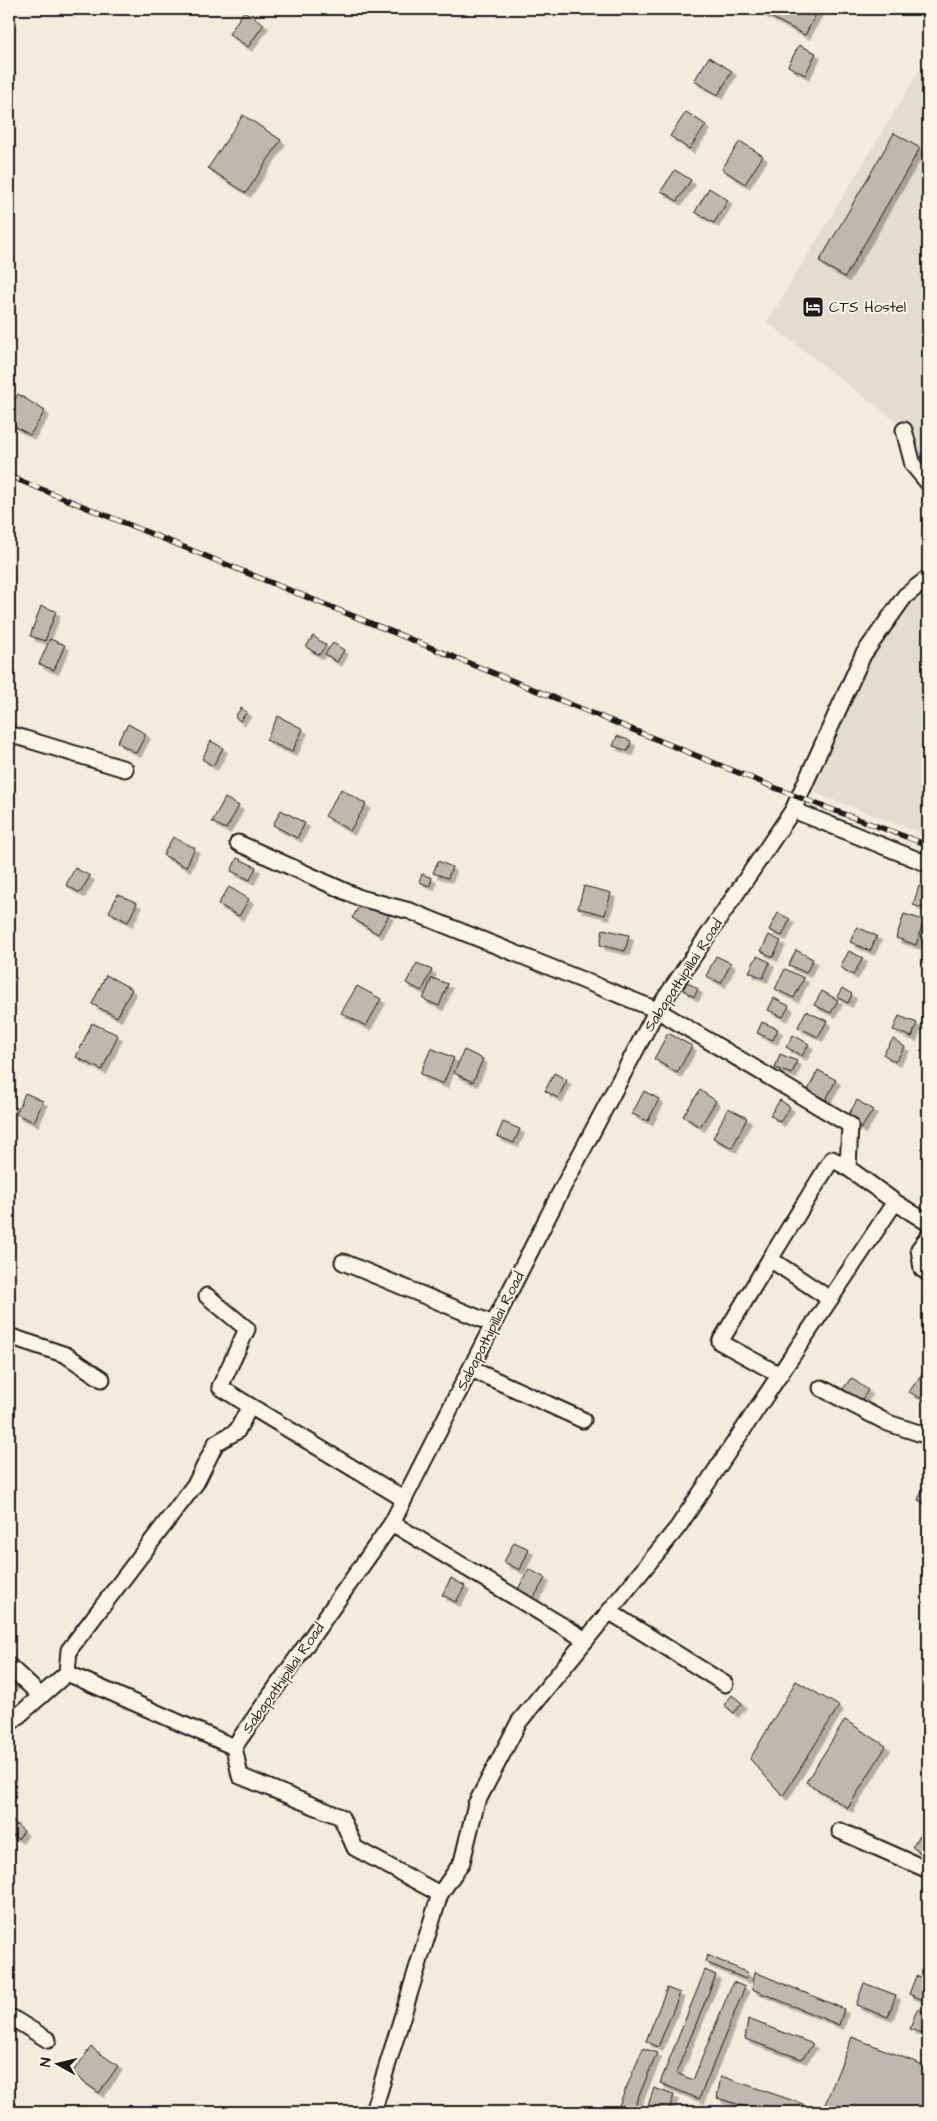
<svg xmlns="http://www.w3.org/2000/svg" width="937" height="2121" font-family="'Architects Daughter',sans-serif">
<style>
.built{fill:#e3ddcf}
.building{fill:#beb9ae;stroke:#1c1c1c;filter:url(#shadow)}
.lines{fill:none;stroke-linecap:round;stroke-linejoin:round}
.minor-casing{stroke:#1c1c1c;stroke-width:19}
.minor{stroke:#fcf5e5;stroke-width:15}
.rail-casing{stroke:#1c1c1c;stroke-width:5.5}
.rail{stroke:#fcf5e5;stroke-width:4;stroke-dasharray:11;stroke-linecap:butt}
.labels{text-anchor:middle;stroke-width:4;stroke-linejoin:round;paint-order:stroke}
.poi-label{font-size:15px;fill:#1c1c1c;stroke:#fcf5e5;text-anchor:start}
.street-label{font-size:15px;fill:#1c1c1c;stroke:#fcf5e5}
</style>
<defs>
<filter id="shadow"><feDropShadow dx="4.5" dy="4.5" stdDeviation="0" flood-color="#0004"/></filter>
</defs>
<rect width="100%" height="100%" fill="#f3ecdd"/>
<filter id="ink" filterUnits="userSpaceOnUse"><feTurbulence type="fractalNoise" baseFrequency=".02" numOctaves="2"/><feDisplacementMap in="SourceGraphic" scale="10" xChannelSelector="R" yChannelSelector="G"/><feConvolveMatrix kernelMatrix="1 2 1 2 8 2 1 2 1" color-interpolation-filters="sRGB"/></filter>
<g filter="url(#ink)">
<g class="built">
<polygon points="920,70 928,76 928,480 917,463 907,430 767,322"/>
<polygon points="928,582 928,836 805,789 867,657 907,599"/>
</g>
<g class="building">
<polygon points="763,9 819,9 805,35 761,12"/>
<polygon points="244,11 264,24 248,47 229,34"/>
<polygon points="799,45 816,53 805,75 788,66"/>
<polygon points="709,57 732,71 718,95 694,81"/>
<polygon points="686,112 706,125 689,149 670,136"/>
<polygon points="243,115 281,140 246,193 208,168"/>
<polygon points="894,133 920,148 845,277 819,262"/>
<polygon points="740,141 763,156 745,184 722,169"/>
<polygon points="675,170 691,180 677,201 661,191"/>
<polygon points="709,188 728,200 714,223 695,212"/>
<polygon points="18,394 45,411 30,435 9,423 9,410"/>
<polygon points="41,606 56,611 45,641 30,636"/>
<polygon points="313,636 326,645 319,655 306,647"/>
<polygon points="50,639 65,645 54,670 39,664"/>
<polygon points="333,643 344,650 337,662 325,654"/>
<polygon points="241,708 247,712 240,721 235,717"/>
<polygon points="278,716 303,729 292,752 266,740"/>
<polygon points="128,724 146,734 136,753 117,742"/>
<polygon points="617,736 631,741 628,751 613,746"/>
<polygon points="211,741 223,748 213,766 202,759"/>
<polygon points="341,789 366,804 350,831 325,816"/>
<polygon points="225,798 239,806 226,829 212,822"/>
<polygon points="281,810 305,823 297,838 273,825"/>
<polygon points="173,837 195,848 186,867 163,855"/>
<polygon points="237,858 256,867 250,880 231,871"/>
<polygon points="438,861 452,867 448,878 433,873"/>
<polygon points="75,868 90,876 80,893 66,885"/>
<polygon points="422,874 432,878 430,886 419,882"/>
<polygon points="584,886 611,893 605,915 578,908"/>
<polygon points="919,886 928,889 928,910 913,905"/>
<polygon points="229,887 249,899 239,916 218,904"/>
<polygon points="118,894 137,903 128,922 109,912"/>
<polygon points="363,900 389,915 378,934 352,918"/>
<polygon points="778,913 790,919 782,936 769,930"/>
<polygon points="904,914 924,920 916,945 896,938"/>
<polygon points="857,927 877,936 870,951 850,942"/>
<polygon points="603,929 629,935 625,951 600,945"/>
<polygon points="769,935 781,941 773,957 761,951"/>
<polygon points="796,950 813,959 806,973 789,965"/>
<polygon points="849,951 863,958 853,975 840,967"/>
<polygon points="716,956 731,963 721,983 706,976"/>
<polygon points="757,956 770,962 763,978 749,972"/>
<polygon points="417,963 432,970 422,991 406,983"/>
<polygon points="785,969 804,978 794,998 775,989"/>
<polygon points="106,975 132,989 117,1017 92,1004"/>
<polygon points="432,978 448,984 439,1006 423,999"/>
<polygon points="687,982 698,989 694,997 683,990"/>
<polygon points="357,986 381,999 366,1026 341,1013"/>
<polygon points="842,988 852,994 848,1003 837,997"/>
<polygon points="822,991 838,1000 831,1013 814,1005"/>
<polygon points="774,998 789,1006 783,1017 768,1010"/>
<polygon points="806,1011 827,1021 818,1037 798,1027"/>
<polygon points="899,1016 917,1023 912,1037 893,1030"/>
<polygon points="762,1022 778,1029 773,1040 757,1033"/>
<polygon points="92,1023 118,1035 102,1070 76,1057"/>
<polygon points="668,1033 692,1046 677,1073 654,1059"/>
<polygon points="793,1035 809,1044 802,1056 786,1047"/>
<polygon points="893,1039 905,1047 895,1062 883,1054"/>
<polygon points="431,1048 454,1058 443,1084 420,1074"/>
<polygon points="464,1050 483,1059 473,1082 454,1073"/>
<polygon points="780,1054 797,1061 792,1074 775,1068"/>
<polygon points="818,1070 836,1080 826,1100 808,1090"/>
<polygon points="554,1073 567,1080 558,1098 545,1091"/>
<polygon points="700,1090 716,1101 700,1127 683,1116"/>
<polygon points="644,1091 659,1099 648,1121 632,1114"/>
<polygon points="25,1093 43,1101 34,1122 16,1114"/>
<polygon points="780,1100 790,1107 780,1122 770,1115"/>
<polygon points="857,1100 873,1110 861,1129 846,1119"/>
<polygon points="728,1108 747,1118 732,1148 713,1138"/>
<polygon points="503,1122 520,1129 514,1143 497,1136"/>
<polygon points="923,1372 928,1375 928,1402 909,1392"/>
<polygon points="851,1378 868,1390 860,1402 843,1389"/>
<polygon points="925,1483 928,1484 928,1505 918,1500"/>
<polygon points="514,1542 529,1549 520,1570 504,1562"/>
<polygon points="529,1569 545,1578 533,1599 517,1591"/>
<polygon points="451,1578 465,1586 456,1602 442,1595"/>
<polygon points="9,1670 18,1681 9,1689"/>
<polygon points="796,1681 839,1706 783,1796 750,1759"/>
<polygon points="732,1695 742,1703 734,1713 724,1705"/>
<polygon points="845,1720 886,1746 848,1808 806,1782"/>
<polygon points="9,1818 24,1831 18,1839 9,1833"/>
<polygon points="928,1825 928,1858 912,1847"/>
<polygon points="707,1955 748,1973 746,1979 705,1962"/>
<polygon points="705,1970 716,1975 676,2073 693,2080 733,1982 745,1987 699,2099 660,2083"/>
<polygon points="755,1972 844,2009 839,2025 752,1989"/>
<polygon points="916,1976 928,1981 928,2002 909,1994"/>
<polygon points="864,1983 896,1995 888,2017 856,2005"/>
<polygon points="667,1988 680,1993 658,2047 646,2041"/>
<polygon points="917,2009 928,2013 928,2035 910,2029"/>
<polygon points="748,2019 813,2044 802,2059 745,2039"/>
<polygon points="852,2037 928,2067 928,2112 822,2112"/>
<polygon points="91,2047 118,2066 99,2093 72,2073"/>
<polygon points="643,2048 657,2053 632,2112 622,2112 617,2110"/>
<polygon points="721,2076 803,2104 801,2112 763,2112 717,2098"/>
<polygon points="654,2088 674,2095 668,2112 646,2112"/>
</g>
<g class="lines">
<g class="minor-casing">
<g id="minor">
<polyline points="904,430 913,465 928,483"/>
<polyline points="9,734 125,769"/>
<polyline points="793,810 863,655 905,596 928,578"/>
<polyline points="238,843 360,898 410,911 657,1010 850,1125 848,1168 895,1202 678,1527 519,1722 476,1804 462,1862 440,1894 373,2112"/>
<polyline points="895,1202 928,1223"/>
<polyline points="928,1237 919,1249 922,1269 928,1273"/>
<polyline points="770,1259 720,1342 780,1375"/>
<polyline points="343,1262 493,1324"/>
<polyline points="207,1296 247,1329 220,1387 250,1406"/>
<polyline points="830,1299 770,1259 832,1159 848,1168"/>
<polyline points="9,1336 66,1355 102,1379"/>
<polyline points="471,1369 583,1420"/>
<polyline points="821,1388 888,1423 928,1436"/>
<polyline points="392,1523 586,1640"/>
<polyline points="610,1612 725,1684"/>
<polyline points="9,1666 41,1696"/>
<polyline points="67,1673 69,1650 196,1483 216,1443 237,1431 250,1406 404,1499"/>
<polyline points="9,1724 67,1673 234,1747 392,1523 563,1187 657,1010 793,810 928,864"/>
<polyline points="234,1747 240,1776 341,1817 355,1848 440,1894"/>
<polyline points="840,1831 928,1870"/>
<polyline points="9,2016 48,2040"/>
</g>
</g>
<use href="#minor" class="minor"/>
<g class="rail-casing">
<polyline id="rail" points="9,476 798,797 928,845"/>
</g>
<use href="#rail" class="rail"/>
</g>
</g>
<defs>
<g id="hotel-square" transform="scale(1.125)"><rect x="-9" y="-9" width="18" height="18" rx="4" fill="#1c1c1c" stroke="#fcf5e5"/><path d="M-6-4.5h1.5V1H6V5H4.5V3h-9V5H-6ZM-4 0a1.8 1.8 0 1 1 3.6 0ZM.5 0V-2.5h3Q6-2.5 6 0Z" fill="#fff"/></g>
</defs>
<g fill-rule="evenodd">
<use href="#hotel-square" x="813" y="307"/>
</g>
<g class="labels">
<g class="poi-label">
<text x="829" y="312">CTS Hostel</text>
</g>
<g class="street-label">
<text transform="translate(683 975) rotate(-57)" y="5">Sabapathipillai Road</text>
<text transform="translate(490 1331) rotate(-63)" y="5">Sabapathipillai Road</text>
<text transform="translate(283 1678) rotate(-55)" y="5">Sabapathipillai Road</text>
</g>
</g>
<rect width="937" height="2121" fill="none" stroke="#fcf5e5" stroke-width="30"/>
<rect x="15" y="15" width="907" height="2091" fill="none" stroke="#1c1c1c" stroke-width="2" filter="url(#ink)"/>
<g transform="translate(58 2064) rotate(278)" stroke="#fcf5e5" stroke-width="4" paint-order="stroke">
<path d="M0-4L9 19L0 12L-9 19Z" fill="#1c1c1c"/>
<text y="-8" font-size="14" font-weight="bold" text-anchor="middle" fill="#1c1c1c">N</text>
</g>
</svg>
